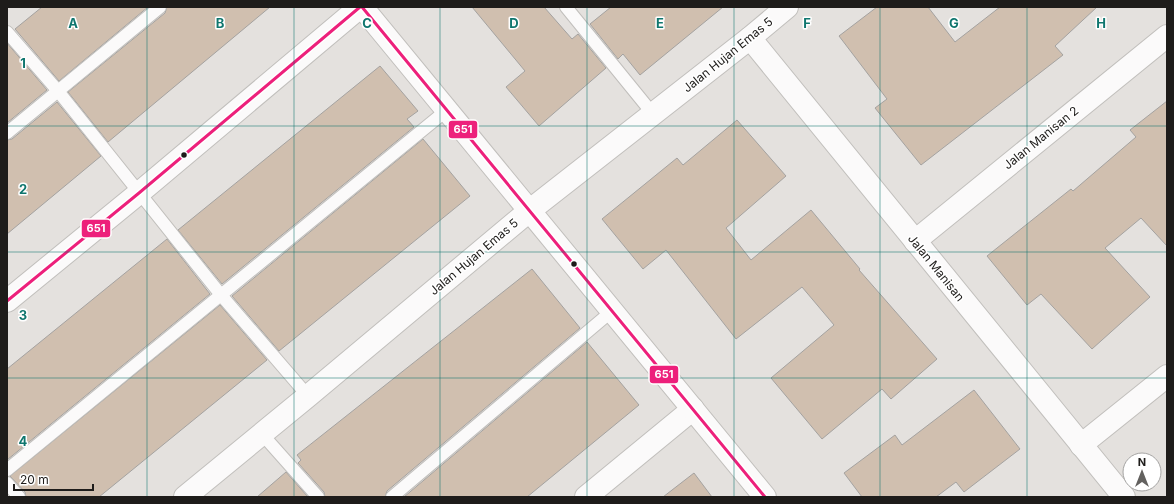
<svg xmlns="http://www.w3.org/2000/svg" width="1174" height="504" font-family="Inter,sans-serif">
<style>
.building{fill:#d0bfaf;stroke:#a4a2a0}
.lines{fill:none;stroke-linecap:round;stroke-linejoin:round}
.service-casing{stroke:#c1bfbc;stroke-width:14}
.minor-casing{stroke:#c1bfbc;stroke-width:24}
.tertiary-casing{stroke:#c1bfbc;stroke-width:24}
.service{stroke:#fbfafa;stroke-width:12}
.minor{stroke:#fbfafa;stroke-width:22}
.tertiary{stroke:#fbfafa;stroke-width:22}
.bus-1-casing{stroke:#fff;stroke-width:6}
.bus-1{stroke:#ed207b;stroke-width:3}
.grid{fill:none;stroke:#0f766e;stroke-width:1;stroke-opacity:0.55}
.bus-dot{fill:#1e1c1a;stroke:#fff;stroke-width:1.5}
.labels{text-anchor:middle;stroke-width:3;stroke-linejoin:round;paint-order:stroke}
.street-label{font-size:12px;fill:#1e1c1a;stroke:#fff}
.grid-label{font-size:13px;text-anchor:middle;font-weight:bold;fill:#0f766e;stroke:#fff;stroke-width:3;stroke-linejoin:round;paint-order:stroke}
.line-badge{stroke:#fff;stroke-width:1.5}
.badge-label{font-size:11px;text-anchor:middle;font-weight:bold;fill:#fff}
</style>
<rect width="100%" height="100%" fill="#e4e1de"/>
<g class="building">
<polygon points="42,7 148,7 59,81 15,29"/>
<polygon points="167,7 270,7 108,142 68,92 165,13"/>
<polygon points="472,7 544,7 572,39 578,34 606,68 539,126 506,87 525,71"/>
<polygon points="611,7 723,7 640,75 623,54 618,59 590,24"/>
<polygon points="877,7 928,7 955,42 1000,7 1097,7 1055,46 1063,55 921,165 875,108 887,99 839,36"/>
<polygon points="7,43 47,90 7,123"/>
<polygon points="380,66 418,111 407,119 414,127 222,284 178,230"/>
<polygon points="1167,101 1167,246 1141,218 1105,248 1150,297 1092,349 1041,294 1027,305 987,256 1071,189 1073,191 1136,137 1130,130"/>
<polygon points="57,102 101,156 7,234 7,140 12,139"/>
<polygon points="737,120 786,176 726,228 751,260 811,210 860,269 859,270 937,359 891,399 882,389 822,439 771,378 834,325 802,287 736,339 666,250 643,269 602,219 677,158 683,165"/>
<polygon points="423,139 470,196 279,351 232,296"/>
<polygon points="167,239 210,294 7,460 7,369"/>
<polygon points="532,269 580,328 387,491 385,497 325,497 324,492 298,463 301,460 297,455"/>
<polygon points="220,305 267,360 99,497 26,497 25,492 10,476"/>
<polygon points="587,342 639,405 527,497 404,497"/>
<polygon points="974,390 1020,449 964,492 956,482 936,497 862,497 844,473 895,435 902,445"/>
<polygon points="286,472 308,497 257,497"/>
<polygon points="694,473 712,497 663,497"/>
</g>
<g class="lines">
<g class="service-casing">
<g id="service">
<polyline points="566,7 653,114"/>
<polyline points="7,32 58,91 221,295 308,396"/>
<polyline points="7,133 160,7"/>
<polyline points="262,434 318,497"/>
<polyline points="7,470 447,110"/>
<polyline points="7,483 19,497"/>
<polyline points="392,497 612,311"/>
</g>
</g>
<g class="minor-casing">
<g id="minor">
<polyline points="750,38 1124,497"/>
<polyline points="915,241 1167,36"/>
<polyline points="1081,445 1167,376"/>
<polyline points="185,497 308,396 529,211 750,38 787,7"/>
<polyline points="586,497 693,409"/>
</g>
</g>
<g class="tertiary-casing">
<g id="tertiary">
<polyline points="362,7 765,497"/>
<polyline points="7,301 139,193 360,7"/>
</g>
</g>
<use href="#service" class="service"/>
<use href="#minor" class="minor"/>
<use href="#tertiary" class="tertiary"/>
<g class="bus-1-casing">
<g id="bus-1">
<polyline points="362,7 765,497"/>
<polyline points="7,301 139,193 360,7"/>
</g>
</g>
<use href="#bus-1" class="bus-1"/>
</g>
<path class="grid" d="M147,7V497M294,7V497M440,7V497M587,7V497M734,7V497M880,7V497M1027,7V497M7,126H1167M7,252H1167M7,378H1167"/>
<g class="bus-dot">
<circle cx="184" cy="155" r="3.5"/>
<circle cx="574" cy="264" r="3.5"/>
</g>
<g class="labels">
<g class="street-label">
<text transform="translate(728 55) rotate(-39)" y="4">Jalan Hujan Emas 5</text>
<text transform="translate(1041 138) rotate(-39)" y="4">Jalan Manisan 2</text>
<text transform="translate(474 257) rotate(-40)" y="4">Jalan Hujan Emas 5</text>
<text transform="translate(936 268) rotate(51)" y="4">Jalan Manisan</text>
</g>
</g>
<g class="grid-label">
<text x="73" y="28">A</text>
<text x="220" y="28">B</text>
<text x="367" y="28">C</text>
<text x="514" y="28">D</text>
<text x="660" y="28">E</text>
<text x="807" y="28">F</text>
<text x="954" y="28">G</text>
<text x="1101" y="28">H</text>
<text x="23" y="68">1</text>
<text x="23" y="194">2</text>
<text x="23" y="320">3</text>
<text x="23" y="446">4</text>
</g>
<g class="line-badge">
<rect x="448" y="120" width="30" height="19" rx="4" fill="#ed207b"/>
<rect x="81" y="219" width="30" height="19" rx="4" fill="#ed207b"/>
<rect x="649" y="365" width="30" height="19" rx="4" fill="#ed207b"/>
</g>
<g class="badge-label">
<text x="463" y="133">651</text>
<text x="96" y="232">651</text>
<text x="664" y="378">651</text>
</g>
<rect width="1174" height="504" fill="none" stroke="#1e1c1a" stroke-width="16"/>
<g transform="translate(1142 472)"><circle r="19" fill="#ffffff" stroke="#a5a4a3"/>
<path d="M0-3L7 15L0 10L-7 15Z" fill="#63615f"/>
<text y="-6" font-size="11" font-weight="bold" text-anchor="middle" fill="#1e1c1a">N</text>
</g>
<path d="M14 484v6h79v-6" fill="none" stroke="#1e1c1a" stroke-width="2"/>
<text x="20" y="484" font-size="12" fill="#1e1c1a" stroke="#ffffff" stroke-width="3" paint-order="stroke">20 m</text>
</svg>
